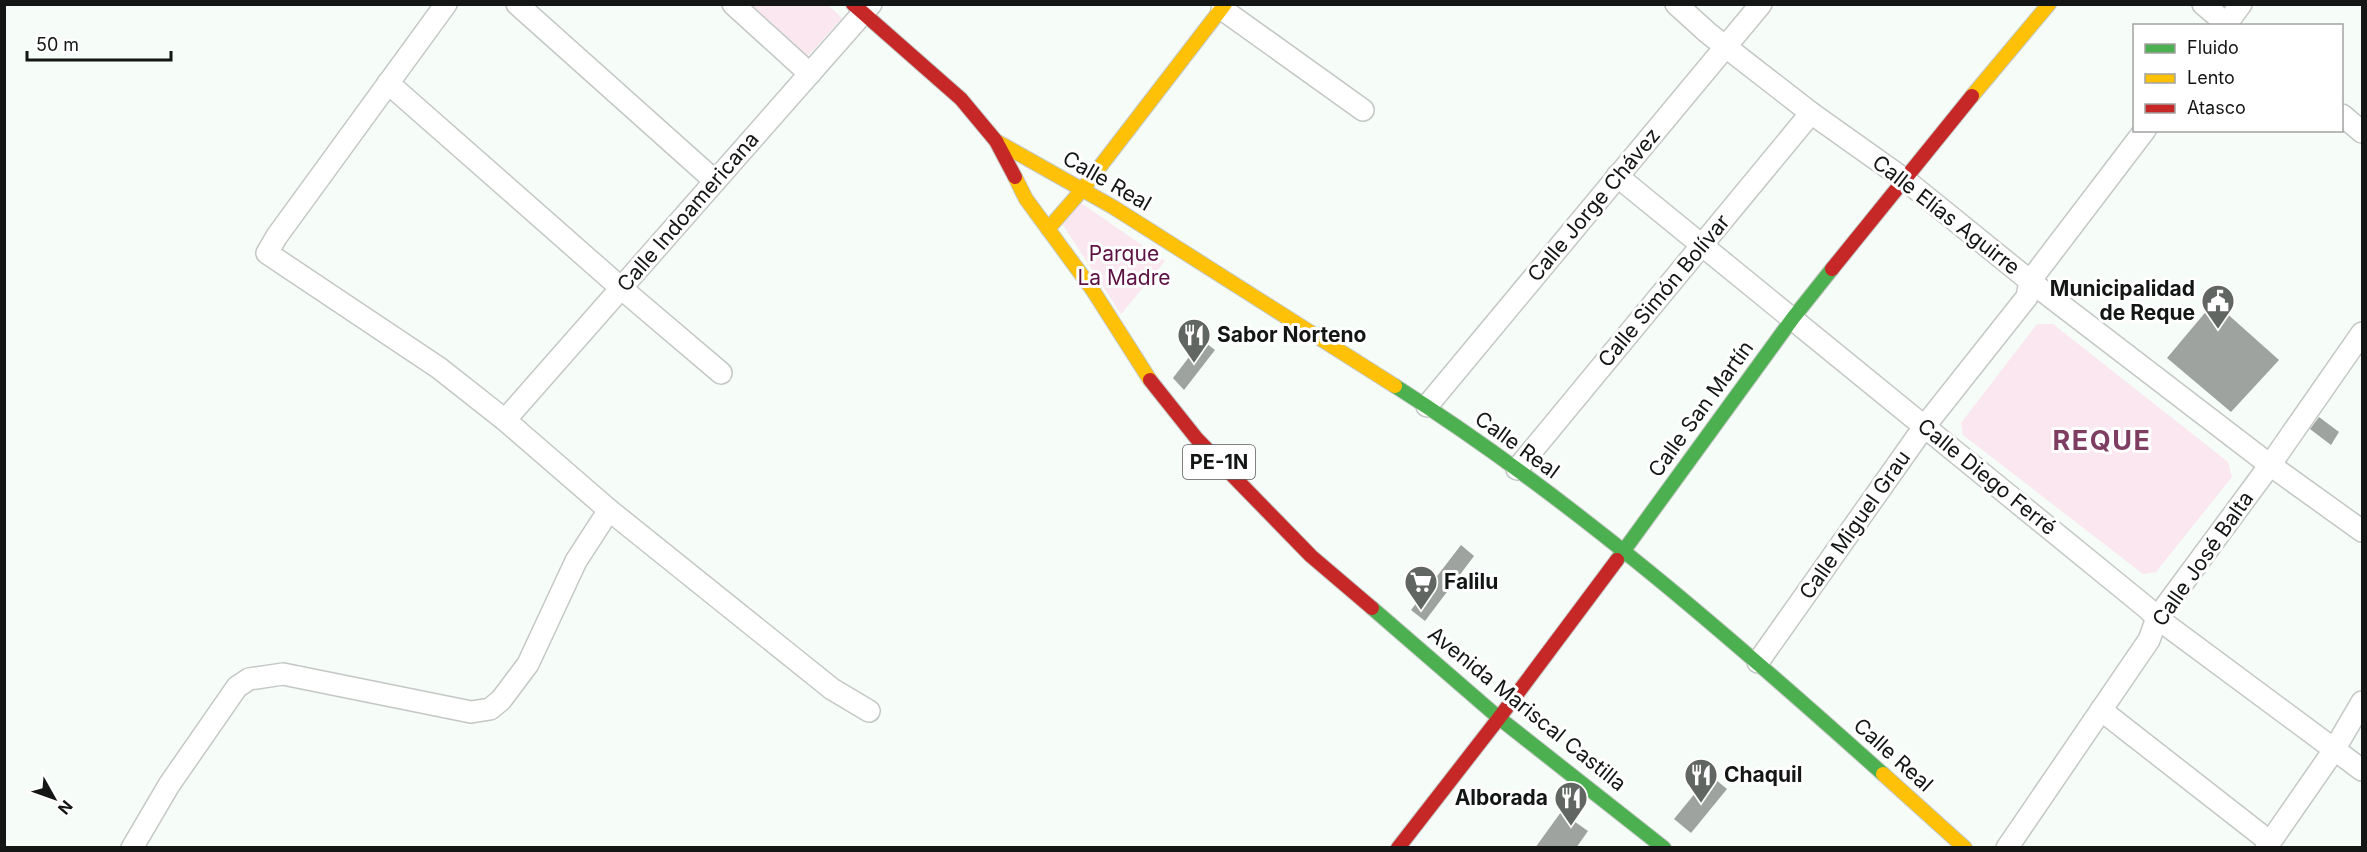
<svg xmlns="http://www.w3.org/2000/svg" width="2367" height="852" font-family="Inter,sans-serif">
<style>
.green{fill:#fae7f0}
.building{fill:#9fa3a0}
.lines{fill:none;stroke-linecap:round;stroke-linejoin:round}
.street-casing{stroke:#c4c8c5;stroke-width:24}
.fast-casing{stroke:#c4c8c5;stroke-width:16}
.slow-casing{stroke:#c4c8c5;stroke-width:16}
.jam-casing{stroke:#c4c8c5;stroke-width:16}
.street{stroke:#fefffe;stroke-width:21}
.fast{stroke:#4caf50;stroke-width:14}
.slow{stroke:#ffc107;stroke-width:14}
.jam{stroke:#c62828;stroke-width:14}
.labels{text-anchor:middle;stroke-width:6;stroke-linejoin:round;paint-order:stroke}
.shield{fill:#fff;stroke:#5a5c5a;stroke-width:1.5}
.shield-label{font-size:20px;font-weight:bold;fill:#131614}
.street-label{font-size:21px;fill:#131614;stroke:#fff}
.park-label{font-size:21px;fill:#5e1243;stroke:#fff}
.poi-label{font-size:21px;font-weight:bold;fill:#131614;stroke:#fff;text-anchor:start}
.district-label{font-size:27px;font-weight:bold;letter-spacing:1.5px;fill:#7e3e62;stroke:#fff}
</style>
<rect width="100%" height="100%" fill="#f6fcf7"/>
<g class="green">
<polygon points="749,5 828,5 842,18 807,57"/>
<polygon points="1081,203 1165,261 1121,314 1061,222"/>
<polygon points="2037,324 2053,324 2228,462 2232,477 2156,572 2143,574 1963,435 1961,423"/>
</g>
<g class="building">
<polygon points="2214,302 2279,360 2231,412 2167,358"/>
<polygon points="1202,340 1215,350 1184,390 1173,378"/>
<polygon points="2319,417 2339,432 2331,445 2310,429"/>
<polygon points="1461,545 1474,556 1425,621 1411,610"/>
<polygon points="1710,775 1727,789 1691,833 1674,819"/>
<polygon points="1561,812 1588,831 1576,848 1535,848"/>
</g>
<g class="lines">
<g class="street-casing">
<g id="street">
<polyline points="446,4 277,236 267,253 439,368 505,420 609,510 832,689 869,711"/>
<polyline points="517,4 715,181"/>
<polyline points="733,4 810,74"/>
<polyline points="1676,4 1708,33 1811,113 1904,179 2030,281 2266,462 2362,531"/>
<polyline points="2203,4 2229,26"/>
<polyline points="1222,9 1363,110"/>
<polyline points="2225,26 2241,4"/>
<polyline points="388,83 621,288 721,373"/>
<polyline points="2342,115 2362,132"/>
<polyline points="1617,176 2147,608 2157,618 2362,770"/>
<polyline points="1427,406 1761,4"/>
<polyline points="505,420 871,4"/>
<polyline points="1517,469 1811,113"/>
<polyline points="1758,662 1924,427 2027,297 2030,281 2145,130"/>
<polyline points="2101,710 2270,842"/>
<polyline points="132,848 169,785 237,687 249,679 283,674 471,712 490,709 501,700 528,664 576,561 609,510"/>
<polyline points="2007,848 2149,640 2157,618 2270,465 2362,333"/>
<polyline points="2266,848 2334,750 2362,702"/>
</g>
</g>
<g class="fast-casing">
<g id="fast">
<path d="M1395,386C1570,497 1729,636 1883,774"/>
<polyline points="1617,560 1793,318 1832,269"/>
<polyline points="1372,608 1499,718 1664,848"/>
</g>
</g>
<g class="slow-casing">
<g id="slow">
<polyline points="1972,96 2049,4"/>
<polyline points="996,141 1113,207 1395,386"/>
<polyline points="1015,177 1026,199 1092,289 1150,380"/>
<polyline points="1048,229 1082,190 1225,4"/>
<polyline points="1883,774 1965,848"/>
</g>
</g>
<g class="jam-casing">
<g id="jam">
<polyline points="853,4 961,99 996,141 1015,177"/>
<polyline points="1832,269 1972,96"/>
<polyline points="1150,380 1197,439 1311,556 1372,608"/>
<polyline points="1398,848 1499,718 1617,560"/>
</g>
</g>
<use href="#street" class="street"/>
<use href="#fast" class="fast"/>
<use href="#slow" class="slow"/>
<use href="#jam" class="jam"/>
</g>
<defs>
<g id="civic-pin" transform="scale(1.725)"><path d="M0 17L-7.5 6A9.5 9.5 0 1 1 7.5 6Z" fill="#626663" stroke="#fff"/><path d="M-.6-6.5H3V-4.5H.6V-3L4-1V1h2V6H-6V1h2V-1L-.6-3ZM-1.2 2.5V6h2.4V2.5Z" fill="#fff"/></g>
<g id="restaurant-pin" transform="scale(1.725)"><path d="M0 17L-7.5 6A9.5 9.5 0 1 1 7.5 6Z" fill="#626663" stroke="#fff"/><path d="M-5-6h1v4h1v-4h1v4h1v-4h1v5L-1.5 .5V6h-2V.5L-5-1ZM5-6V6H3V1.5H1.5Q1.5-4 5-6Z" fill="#fff"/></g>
<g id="supermarket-pin" transform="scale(1.725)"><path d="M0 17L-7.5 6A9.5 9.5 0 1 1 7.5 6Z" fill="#626663" stroke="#fff"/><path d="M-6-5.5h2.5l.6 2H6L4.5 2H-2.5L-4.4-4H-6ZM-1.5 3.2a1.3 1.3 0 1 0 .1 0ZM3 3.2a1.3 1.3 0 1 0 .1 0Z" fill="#fff"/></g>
</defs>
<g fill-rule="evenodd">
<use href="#civic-pin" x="2218" y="301"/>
<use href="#restaurant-pin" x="1194" y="335"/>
<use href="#supermarket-pin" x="1421" y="582"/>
<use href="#restaurant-pin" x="1701" y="775"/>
<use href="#restaurant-pin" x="1571" y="798"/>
</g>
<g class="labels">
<rect class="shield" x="1183" y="445" width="72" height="34" rx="4.5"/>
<g class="shield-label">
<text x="1219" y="469">PE-1N</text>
</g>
<g class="street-label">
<text transform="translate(1107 181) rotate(30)" y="7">Calle Real</text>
<text transform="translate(1594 205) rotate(-50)" y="7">Calle Jorge Chávez</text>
<text transform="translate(688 212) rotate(-49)" y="7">Calle Indoamericana</text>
<text transform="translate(1946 215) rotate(38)" y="7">Calle Elías Aguirre</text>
<text transform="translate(1664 291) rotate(-50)" y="7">Calle Simón Bolívar</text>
<text transform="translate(1701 409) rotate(-54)" y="7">Calle San Martín</text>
<text transform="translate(1517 445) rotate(36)" y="7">Calle Real</text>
<text transform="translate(1987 477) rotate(39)" y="7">Calle Diego Ferré</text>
<text transform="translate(1855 525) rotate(-55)" y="7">Calle Miguel Grau</text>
<text transform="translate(2203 559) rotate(-55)" y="7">Calle José Balta</text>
<text transform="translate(1527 709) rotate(39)" y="7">Avenida Mariscal Castilla</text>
<text transform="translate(1893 755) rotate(42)" y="7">Calle Real</text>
</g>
<g class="park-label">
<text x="1124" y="261">Parque<tspan x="1124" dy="24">La Madre</tspan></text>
</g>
<g class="poi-label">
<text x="2195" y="296" text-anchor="end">Municipalidad<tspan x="2195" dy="24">de Reque</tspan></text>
<text x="1217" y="342">Sabor Norteno</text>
<text x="1444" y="589">Falilu</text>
<text x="1724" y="782">Chaquil</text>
<text x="1548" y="805" text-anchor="end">Alborada</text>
</g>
<g class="district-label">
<text x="2102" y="450">REQUE</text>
</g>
</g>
<rect width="2367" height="852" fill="none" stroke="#131614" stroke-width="12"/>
<rect x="2133" y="24" width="210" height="108" fill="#ffffff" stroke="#a1a2a1" stroke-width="1.5"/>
<rect x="2145" y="44" width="30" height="9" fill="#4caf50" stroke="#a1a2a1" stroke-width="1.5"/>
<text x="2187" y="54" font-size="18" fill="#131614">Fluido</text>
<rect x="2145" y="74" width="30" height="9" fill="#ffc107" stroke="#a1a2a1" stroke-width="1.5"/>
<text x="2187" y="84" font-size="18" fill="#131614">Lento</text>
<rect x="2145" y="104" width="30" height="9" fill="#c62828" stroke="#a1a2a1" stroke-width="1.5"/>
<text x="2187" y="114" font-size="18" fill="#131614">Atasco</text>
<g transform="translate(54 798) rotate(130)" stroke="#ffffff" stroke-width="4.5" paint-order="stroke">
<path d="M0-4.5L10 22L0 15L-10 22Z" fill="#131614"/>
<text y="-9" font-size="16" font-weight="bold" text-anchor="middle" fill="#131614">N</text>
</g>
<path d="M27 51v9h144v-9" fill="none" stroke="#131614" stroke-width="3"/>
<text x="36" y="51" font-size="18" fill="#131614" stroke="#ffffff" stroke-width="4.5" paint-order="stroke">50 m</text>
</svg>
